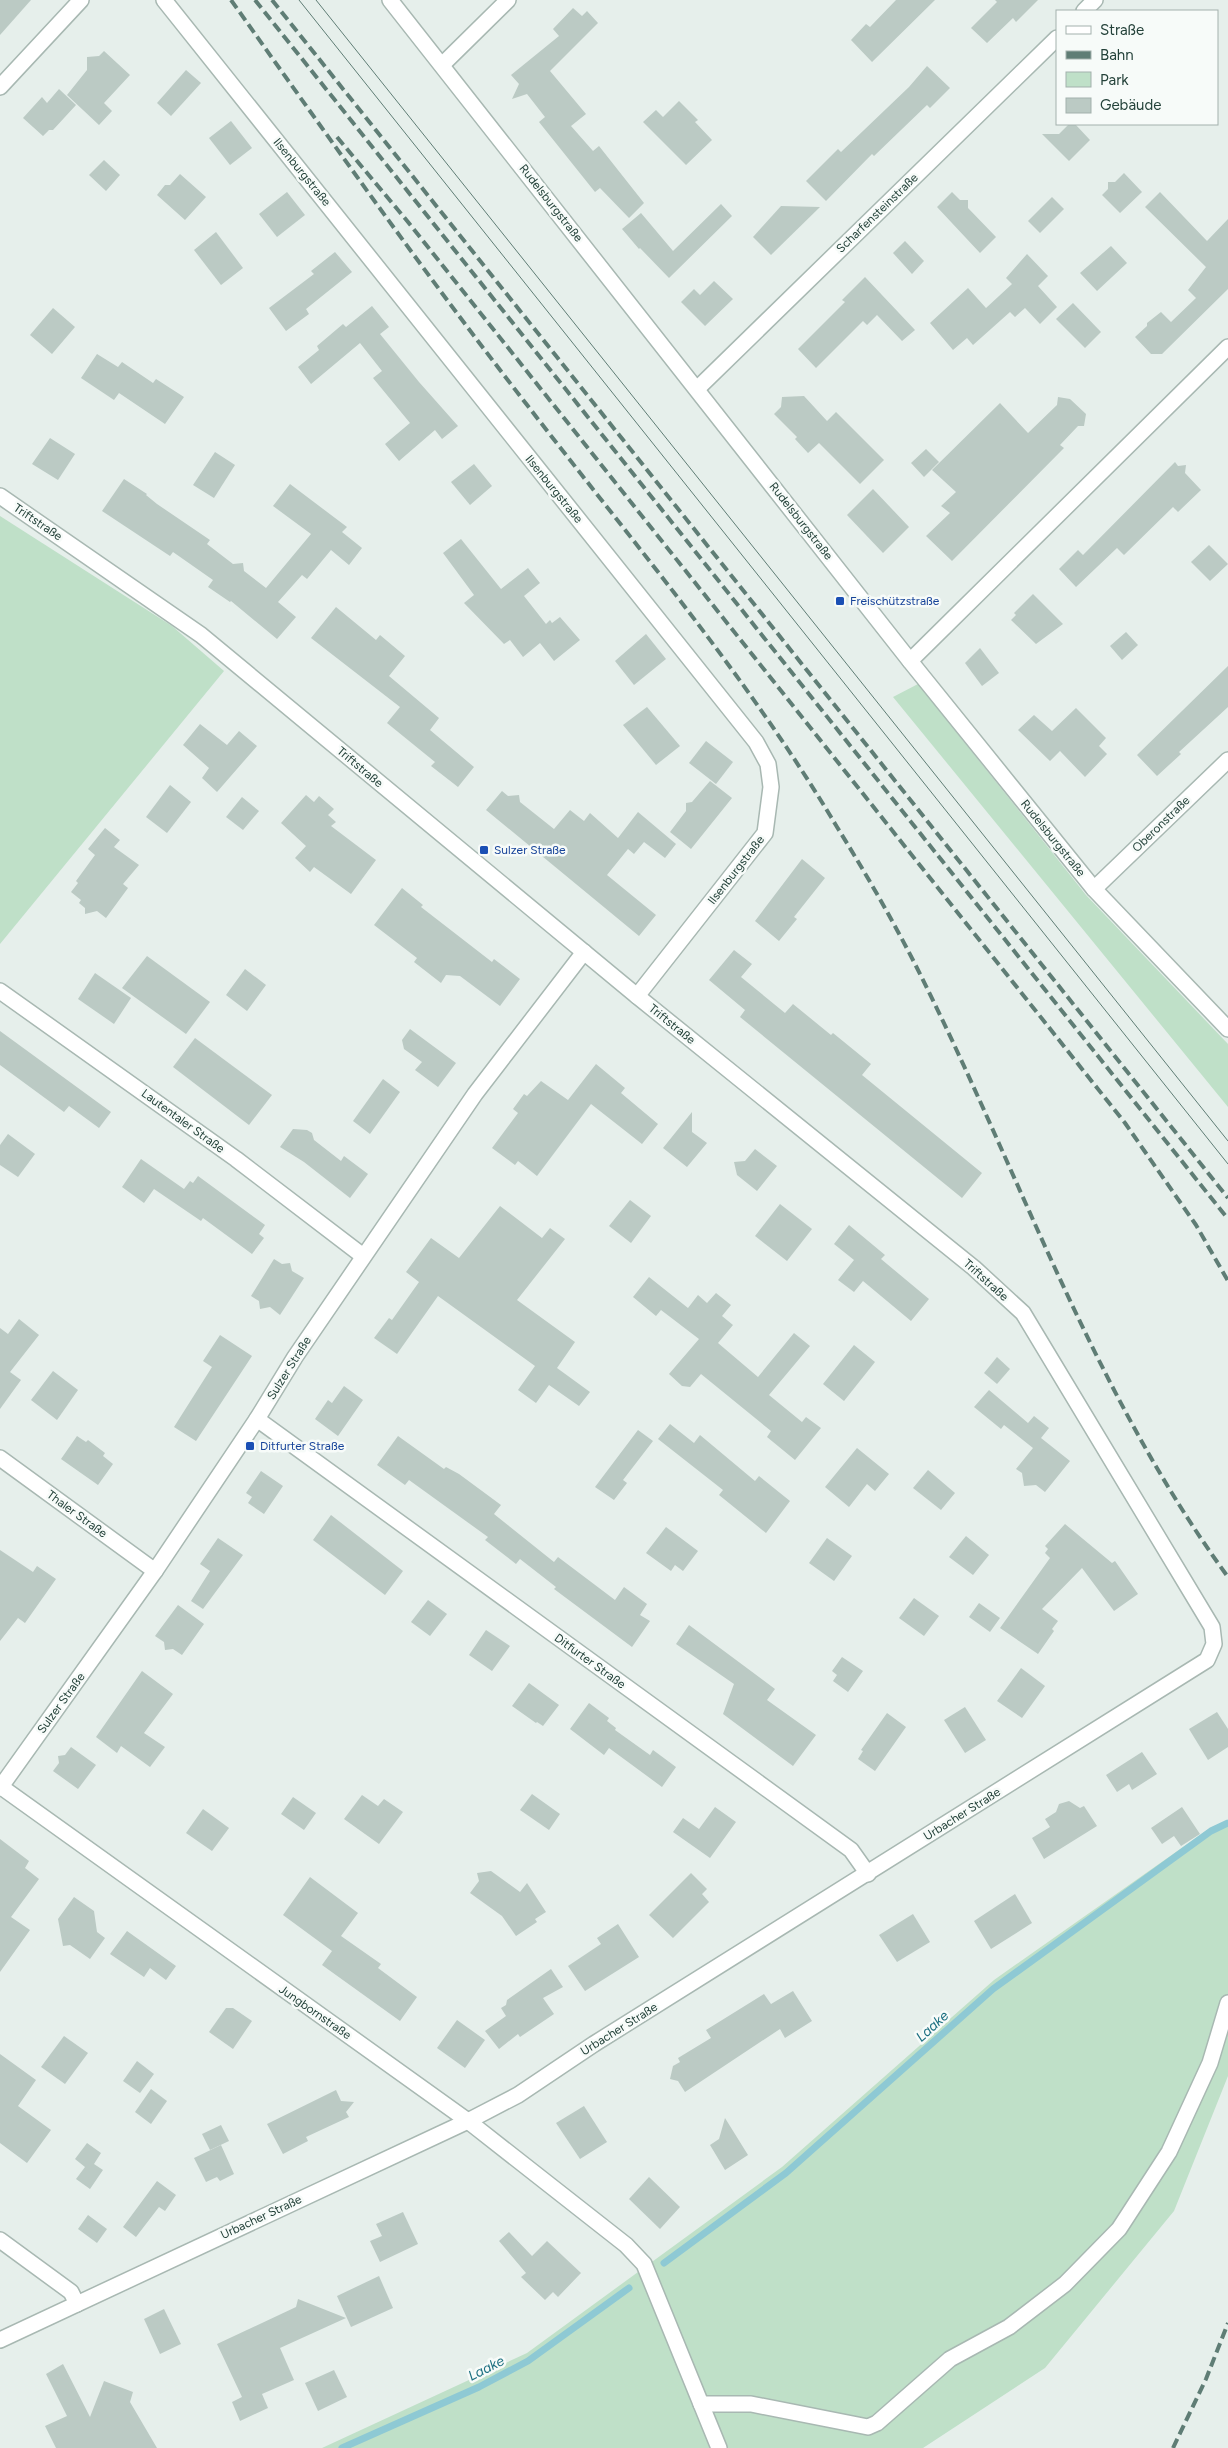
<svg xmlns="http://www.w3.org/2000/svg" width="1228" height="2448" font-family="Figtree,sans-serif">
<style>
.green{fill:#bfe0c8}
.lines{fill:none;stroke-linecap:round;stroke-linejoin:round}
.stream{stroke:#8ec9d4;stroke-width:7}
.building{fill:#bbcac4}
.minor-casing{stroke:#a8b8b2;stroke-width:18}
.minor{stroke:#fff;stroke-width:15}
.tram{stroke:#5f7d75;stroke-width:1}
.rail{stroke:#5f7d75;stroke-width:4;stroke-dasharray:10 5;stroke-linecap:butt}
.transit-dot{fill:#1a4fb4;stroke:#f7fbf9;stroke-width:2}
.labels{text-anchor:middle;stroke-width:5;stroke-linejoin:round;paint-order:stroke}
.street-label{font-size:12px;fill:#24423a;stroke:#f7fbf9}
.transit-label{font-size:12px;fill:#164399;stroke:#f7fbf9;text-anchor:start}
.water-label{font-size:14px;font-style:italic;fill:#1c6f80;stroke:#f7fbf9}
</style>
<rect width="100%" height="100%" fill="#e6efeb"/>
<g class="green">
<polygon points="0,516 172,626 224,671 0,944"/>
<polygon points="918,684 1086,895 1228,1044 1228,1107 893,697"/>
<polygon points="1228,1820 1228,2076 1174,2211 1045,2368 923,2448 322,2448 527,2353 782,2167 994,1980 1210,1828"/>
</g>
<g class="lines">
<g class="stream">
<polyline points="664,2263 786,2173 993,1989 1211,1831 1228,1823"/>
<polyline points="342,2448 479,2387 528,2361 629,2288"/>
</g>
</g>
<g class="building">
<polygon points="0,0 31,0 0,35"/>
<polygon points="896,0 935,0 872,62 851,40 866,24 870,27"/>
<polygon points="995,0 1038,0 1016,22 1013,18 987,43 971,28 997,2"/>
<polygon points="573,8 582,16 587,11 598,23 550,71 586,114 571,126 593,151 599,146 644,203 629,218 600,188 595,192 539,122 545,117 527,94 512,99 519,84 511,75 559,36 553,29"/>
<polygon points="104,51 130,75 104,103 112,111 99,125 67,95 87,70 87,57 99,56"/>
<polygon points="927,66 950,88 930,108 927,105 874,156 872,154 826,201 806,181 838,149 841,152 909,87"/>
<polygon points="186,70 201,83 171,116 157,103"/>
<polygon points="59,89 76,105 53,130 49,130 43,136 23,118 42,97 47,103"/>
<polygon points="679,101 698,120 695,122 712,140 686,165 643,122 656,110 663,117"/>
<polygon points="231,121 252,148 230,165 209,138"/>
<polygon points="1069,124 1075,124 1090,140 1069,161 1042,134 1059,134"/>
<polygon points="104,160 120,175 106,191 89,175"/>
<polygon points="1124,173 1142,192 1120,213 1102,195 1108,189 1108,182 1115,182"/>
<polygon points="180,174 206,197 185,220 157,195 165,185 170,185"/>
<polygon points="287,192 305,215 277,237 259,214"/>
<polygon points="952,192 960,200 968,200 968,208 996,237 980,253 937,207"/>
<polygon points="1160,192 1207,241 1228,219 1228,289 1162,354 1151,354 1135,337 1147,326 1147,323 1161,312 1171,322 1196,298 1188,290 1206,267 1145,207"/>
<polygon points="1052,197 1064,209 1040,233 1028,221"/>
<polygon points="721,204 732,216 669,278 640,248 639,249 622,229 641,213 673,251"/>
<polygon points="781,206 820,207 771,255 753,237"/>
<polygon points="216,232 243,268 221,285 194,250"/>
<polygon points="905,241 924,261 912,274 893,253"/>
<polygon points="1111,246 1127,263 1097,291 1080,273"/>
<polygon points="335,252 352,272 306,309 309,314 286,331 269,308 314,274 311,271"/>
<polygon points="1027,254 1048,276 1038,286 1057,307 1040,324 1025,308 1015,317 1010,312 973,345 967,338 953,350 930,323 968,288 986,308 1012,284 1006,278"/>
<polygon points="865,277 915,330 902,341 877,315 867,325 863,321 816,368 798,349 845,302 842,300"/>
<polygon points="714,281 733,299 705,326 681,302 694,289 700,295"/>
<polygon points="1073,303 1101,332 1085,348 1056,319"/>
<polygon points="372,306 389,327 380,334 419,382 458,426 442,439 435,430 399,461 385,444 410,423 373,378 382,371 360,343 311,384 298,367 319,350 317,346 343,324 346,327"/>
<polygon points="53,308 75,327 52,354 30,335"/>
<polygon points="97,354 118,367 122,362 153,383 156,379 184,397 165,424 119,393 114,400 81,378"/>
<polygon points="804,396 827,421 836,412 884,460 860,484 819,443 808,453 795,439 797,437 774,414 781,407 782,397"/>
<polygon points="1058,397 1070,399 1086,414 1084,426 1078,426 1060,445 1064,448 952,561 926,536 950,513 941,506 956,492 932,470 1000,403 1028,433 1057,405"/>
<polygon points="50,438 75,454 58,480 32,464"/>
<polygon points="926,449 939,462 924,477 911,463"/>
<polygon points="215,452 235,465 214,498 193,485"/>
<polygon points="1175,462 1178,466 1186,465 1185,473 1201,490 1178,512 1173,507 1124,555 1117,548 1076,587 1059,569 1078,550 1083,555"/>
<polygon points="474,464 492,486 470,505 451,482"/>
<polygon points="124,479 147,494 146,495 157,504 210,540 207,544 233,564 243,563 244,571 266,588 311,534 273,506 290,484 347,527 342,532 362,548 349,565 331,550 307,579 302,575 278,602 296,617 277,639 231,601 230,602 208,587 213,580 173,552 170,556 102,511"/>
<polygon points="873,489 909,527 883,553 847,515"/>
<polygon points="461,539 501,589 528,568 540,583 524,596 546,624 550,620 552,623 560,617 580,640 554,661 540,643 523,657 510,640 504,644 464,603 474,595 443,553"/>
<polygon points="1209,545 1228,564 1210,581 1191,562"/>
<polygon points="1033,594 1063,624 1036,644 1011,620 1016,615 1014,613"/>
<polygon points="336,607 376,640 380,635 405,656 389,676 439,718 430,730 474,767 458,787 431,766 435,762 387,723 400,707 311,638"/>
<polygon points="1126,632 1138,645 1122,660 1110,646"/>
<polygon points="646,634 666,659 634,685 615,661"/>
<polygon points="980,648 999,673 982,686 965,663"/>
<polygon points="1228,666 1228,707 1179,752 1181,754 1157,776 1137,755"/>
<polygon points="647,707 680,746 656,765 623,725"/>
<polygon points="1076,708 1106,738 1099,746 1107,754 1085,777 1060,751 1050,761 1018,730 1034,715 1052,731"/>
<polygon points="200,724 227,745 239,731 257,746 217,792 202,778 209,768 183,745"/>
<polygon points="706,741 733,762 716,784 689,763"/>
<polygon points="710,781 732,798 691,849 670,832 686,811 686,803 692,802"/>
<polygon points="170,785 191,802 167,833 146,817"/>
<polygon points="502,791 508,796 519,795 520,802 554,829 570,810 584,821 590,813 618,838 638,812 676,844 665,858 644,842 634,854 628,849 607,875 656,915 639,936 486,810"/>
<polygon points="306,795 314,802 319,796 334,809 328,815 336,822 331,826 376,860 351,894 314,867 310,872 295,858 306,846 281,823"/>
<polygon points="242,797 259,811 243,830 226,817"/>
<polygon points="105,828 120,840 114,847 139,865 123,884 128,888 106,918 97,911 85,914 85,908 79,903 81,900 71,892 78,883 76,881 95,855 88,849"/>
<polygon points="802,859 825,878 794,917 797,919 779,941 755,921"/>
<polygon points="402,888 423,905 421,907 492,962 494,959 520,979 500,1006 460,976 446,975 441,983 414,962 417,958 374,925"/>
<polygon points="734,950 752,964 741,977 785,1013 793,1004 831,1035 833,1033 871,1064 862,1075 982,1173 962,1198 740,1017 745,1010 709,980"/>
<polygon points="147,956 210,1002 186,1034 122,988"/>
<polygon points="245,969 266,985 247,1011 226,995"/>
<polygon points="95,973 131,998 114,1024 78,999"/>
<polygon points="410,1029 456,1063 438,1087 415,1070 422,1062 404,1049 402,1040"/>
<polygon points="0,1031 111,1112 99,1128 69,1106 64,1112 0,1065"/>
<polygon points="195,1038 272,1095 249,1125 173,1067"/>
<polygon points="596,1064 625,1088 621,1093 658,1124 642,1144 591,1104 537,1176 518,1161 515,1165 492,1148 518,1113 513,1109 524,1094 527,1096 541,1081 568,1100"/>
<polygon points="383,1079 400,1092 370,1134 353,1121"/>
<polygon points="692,1112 692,1132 707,1143 687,1167 663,1148"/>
<polygon points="293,1129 307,1130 312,1133 314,1140 341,1161 344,1156 368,1174 350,1198 304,1162 280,1147"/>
<polygon points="8,1134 35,1154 18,1177 0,1165 0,1145"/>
<polygon points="755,1149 777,1166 757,1191 737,1175 734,1162 745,1161"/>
<polygon points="141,1159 184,1189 190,1181 193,1183 198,1176 265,1225 259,1234 264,1238 252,1254 203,1218 201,1221 154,1189 144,1203 122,1187"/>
<polygon points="630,1200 651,1216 631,1243 609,1226"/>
<polygon points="780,1204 812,1229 787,1261 755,1236"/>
<polygon points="500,1206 542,1238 550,1228 565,1239 517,1300 575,1342 557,1368 590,1392 579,1406 549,1385 536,1403 518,1390 535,1366 438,1296 397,1354 374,1338 389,1318 392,1320 419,1282 406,1272 431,1238 459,1258"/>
<polygon points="849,1225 885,1255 881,1259 929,1299 911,1321 863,1281 854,1292 838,1280 854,1260 834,1244"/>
<polygon points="274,1259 282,1264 290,1263 292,1271 304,1278 280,1315 270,1307 260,1309 259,1301 251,1296"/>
<polygon points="649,1277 688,1308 698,1295 707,1303 716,1293 731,1305 722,1316 733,1325 718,1343 758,1377 794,1333 810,1346 769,1395 802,1422 806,1417 821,1428 795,1460 767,1437 771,1431 701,1374 690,1387 682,1386 669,1374 699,1339 661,1310 656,1316 633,1297"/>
<polygon points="19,1319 39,1335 10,1372 21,1380 0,1409 0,1328 8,1334"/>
<polygon points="220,1335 252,1356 196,1441 174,1427 212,1367 203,1361"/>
<polygon points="854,1345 875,1362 844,1401 823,1384"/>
<polygon points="997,1357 1010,1369 997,1384 984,1373"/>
<polygon points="53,1371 78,1390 57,1420 31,1400"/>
<polygon points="344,1386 363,1400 338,1436 315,1419 328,1400 332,1403"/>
<polygon points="989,1390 1028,1423 1034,1416 1049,1428 1041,1438 1070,1461 1045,1492 1036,1485 1024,1486 1022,1473 1016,1469 1033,1448 1004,1425 1001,1429 974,1407"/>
<polygon points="670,1424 694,1443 700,1435 755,1481 759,1476 790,1501 766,1533 719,1495 723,1490 658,1439"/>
<polygon points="638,1430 653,1441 623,1480 627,1483 614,1500 595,1487"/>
<polygon points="77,1436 86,1442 88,1440 105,1453 103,1456 113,1464 98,1485 61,1459"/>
<polygon points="398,1436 444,1469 446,1467 459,1474 501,1505 494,1514 554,1562 558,1557 615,1600 624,1587 647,1604 640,1615 650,1621 632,1647 554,1589 556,1587 520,1559 516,1564 485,1540 488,1537 409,1480 405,1485 377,1465"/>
<polygon points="857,1448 889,1474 875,1491 867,1484 849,1507 825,1487"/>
<polygon points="928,1470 955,1493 941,1510 913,1488"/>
<polygon points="261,1471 283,1486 264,1514 248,1503 252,1497 246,1493"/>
<polygon points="331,1515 403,1571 385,1595 313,1540"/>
<polygon points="1065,1524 1112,1563 1115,1561 1138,1594 1114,1611 1082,1568 1042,1609 1058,1621 1052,1629 1054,1631 1038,1654 1000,1628 1050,1558 1045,1553 1048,1549 1045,1546"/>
<polygon points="666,1527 698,1551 683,1571 675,1565 671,1571 646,1553"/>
<polygon points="966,1536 989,1555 973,1575 949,1557"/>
<polygon points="218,1538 243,1555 203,1609 191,1601 210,1571 200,1564"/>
<polygon points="827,1538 852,1556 834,1581 809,1563"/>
<polygon points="0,1550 33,1572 37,1566 56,1579 25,1623 18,1618 0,1641"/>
<polygon points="914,1598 939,1616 924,1636 899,1618"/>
<polygon points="428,1600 447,1614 430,1636 411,1622"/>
<polygon points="979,1603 1000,1618 990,1632 969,1617"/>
<polygon points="178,1605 204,1624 182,1655 173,1649 165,1650 164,1642 155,1636"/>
<polygon points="689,1625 775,1689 767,1700 816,1735 793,1766 723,1714 734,1684 676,1644"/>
<polygon points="486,1630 510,1646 492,1671 469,1655"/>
<polygon points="842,1657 863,1671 848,1692 833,1681 837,1675 832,1671"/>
<polygon points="1021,1668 1045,1686 1022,1718 997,1701"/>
<polygon points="142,1671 173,1694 144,1733 165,1747 150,1767 121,1746 117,1753 96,1737"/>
<polygon points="529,1683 559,1705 543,1726 537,1722 536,1723 512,1706"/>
<polygon points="589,1703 609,1718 607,1721 616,1728 615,1730 650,1755 653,1750 676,1767 662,1787 609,1748 604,1755 570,1729"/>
<polygon points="965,1707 986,1740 965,1753 944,1720"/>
<polygon points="1217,1712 1228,1729 1228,1747 1208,1760 1189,1729"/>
<polygon points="887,1713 906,1727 875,1771 858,1759 863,1751 861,1750"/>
<polygon points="71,1747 96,1765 78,1789 53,1771 59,1763 58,1756 65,1755"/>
<polygon points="1142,1752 1157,1774 1132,1790 1129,1784 1117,1792 1106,1775"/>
<polygon points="532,1794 560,1814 549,1830 520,1810"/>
<polygon points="362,1795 378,1806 384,1799 403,1812 379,1844 344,1819"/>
<polygon points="293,1797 316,1813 304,1830 281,1814"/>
<polygon points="1069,1801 1080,1808 1084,1806 1097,1826 1044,1859 1032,1838 1050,1827 1045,1819 1056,1812 1059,1804"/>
<polygon points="715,1807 736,1822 710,1858 673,1832 683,1818 699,1829"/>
<polygon points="1182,1807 1200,1834 1181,1846 1174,1836 1162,1844 1151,1828"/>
<polygon points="203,1809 229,1828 212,1851 186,1833"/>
<polygon points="0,1839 29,1861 25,1868 39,1879 11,1917 30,1930 0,1972"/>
<polygon points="491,1871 520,1892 527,1883 546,1912 535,1919 537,1922 516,1936 502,1916 470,1893 479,1881 477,1873"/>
<polygon points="691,1873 707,1889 702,1894 709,1902 673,1938 649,1915"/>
<polygon points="310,1877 358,1913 341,1936 381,1964 378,1968 417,1997 400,2021 322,1965 332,1951 283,1915"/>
<polygon points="1015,1894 1032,1923 991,1949 974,1921"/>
<polygon points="74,1897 94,1911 97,1932 105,1938 90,1959 70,1945 63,1946 58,1919"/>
<polygon points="913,1914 930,1942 897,1962 879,1935"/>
<polygon points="618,1924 639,1957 585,1991 568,1966 601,1944 597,1938"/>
<polygon points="127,1931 176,1966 166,1980 150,1968 144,1977 110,1954"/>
<polygon points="551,1969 563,1987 543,1998 554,2014 520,2037 518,2034 499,2049 485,2031 506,2016 501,2008 506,2005 507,2000"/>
<polygon points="793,1991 812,2021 785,2038 780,2029 685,2092 678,2081 670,2079 673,2066 680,2062 678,2058 711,2038 706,2030 764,1994 771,2004"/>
<polygon points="226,2008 233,2008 252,2021 233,2049 209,2032"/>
<polygon points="457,2020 485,2040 465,2068 437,2048"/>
<polygon points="64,2036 88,2053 65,2084 41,2067"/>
<polygon points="0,2054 36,2080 18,2106 51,2130 27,2163 0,2143"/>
<polygon points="137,2061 154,2074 140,2093 123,2081"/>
<polygon points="151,2089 167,2101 151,2124 135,2112"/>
<polygon points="336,2090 341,2101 354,2102 346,2112 349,2117 306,2137 308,2141 283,2154 267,2124"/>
<polygon points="584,2106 607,2142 580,2159 556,2123"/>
<polygon points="725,2118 748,2155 725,2170 710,2145 719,2139"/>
<polygon points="221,2125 229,2141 210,2150 202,2134"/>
<polygon points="87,2143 101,2153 94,2164 103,2170 90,2189 76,2179 85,2167 75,2159"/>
<polygon points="221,2145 234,2174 220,2181 217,2177 206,2182 194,2158"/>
<polygon points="649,2177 680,2207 660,2229 629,2199"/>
<polygon points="157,2181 176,2195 165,2211 159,2207 136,2237 123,2227"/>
<polygon points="403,2212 418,2244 380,2262 370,2241 382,2236 376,2224"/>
<polygon points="88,2215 107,2229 97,2243 78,2229"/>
<polygon points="509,2232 532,2256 547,2241 581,2273 558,2297 553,2292 545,2300 521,2277 526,2273 499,2241"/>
<polygon points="379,2276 393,2308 351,2327 337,2296"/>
<polygon points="298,2299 346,2318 280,2348 294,2380 262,2394 268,2408 240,2421 232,2402 242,2397 217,2344 296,2307"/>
<polygon points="164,2309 181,2344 160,2354 144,2319"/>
<polygon points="63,2364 90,2417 104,2381 133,2392 130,2402 157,2448 56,2448 45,2426 67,2416 46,2374"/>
<polygon points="334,2370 347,2397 318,2411 305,2383"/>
</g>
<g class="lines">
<g class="minor-casing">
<g id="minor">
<polyline points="164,0 756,742 768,764 771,787 765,833 637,996"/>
<polyline points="390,0 910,661 1094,889 1228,1029"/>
<polyline points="1084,11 1095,0"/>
<polyline points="442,65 508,0"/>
<polyline points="0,87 81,0"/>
<polyline points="697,389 1057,38"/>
<polyline points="0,496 201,635 637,996 974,1268 1023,1313 1212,1627 1214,1644 1207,1660 594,2044 518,2095 468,2121 0,2340"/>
<polyline points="910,661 1228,347"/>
<polyline points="1094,889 1228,760"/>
<polyline points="0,991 236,1159 363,1256"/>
<polyline points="257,1419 851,1850 868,1874"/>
<polyline points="0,1458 155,1571"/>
<polyline points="0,1786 468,2121 626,2245 644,2264 719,2448"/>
<polyline points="0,1788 155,1571 257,1419 295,1357 475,1094 584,952"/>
<polyline points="0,2240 71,2292 77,2304"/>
<polyline points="701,2404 751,2404 868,2427 877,2423 950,2359 1009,2327 1065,2284 1119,2229 1169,2152 1210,2063 1228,2003"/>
</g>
</g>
<use href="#minor" class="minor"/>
<g class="tram">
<polyline points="299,0 1228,1164"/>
<polyline points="316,0 1228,1141"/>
</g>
<g class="rail">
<path d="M231,0C329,138 427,277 531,410C636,546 749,679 837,827C865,872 892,919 916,966C1019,1170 1092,1391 1228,1577"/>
<polyline points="255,0 1228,1219"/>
<polyline points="272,0 1228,1198"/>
<polyline points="337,137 408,222 1125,1123 1196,1225 1228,1281"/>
<polyline points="1173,2448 1206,2379 1228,2323"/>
</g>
</g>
<g class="transit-dot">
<rect x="835" y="596" width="10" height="10" rx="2.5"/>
<rect x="479" y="845" width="10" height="10" rx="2.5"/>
<rect x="245" y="1441" width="10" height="10" rx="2.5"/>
</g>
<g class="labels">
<g class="street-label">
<text transform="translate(302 172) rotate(51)" y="4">Ilsenburgstraße</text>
<text transform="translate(551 203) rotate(52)" y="4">Rudelsburgstraße</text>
<text transform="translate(877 213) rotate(-44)" y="4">Scharfensteinstraße</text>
<text transform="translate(554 489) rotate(51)" y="4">Ilsenburgstraße</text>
<text transform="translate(801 521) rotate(52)" y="4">Rudelsburgstraße</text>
<text transform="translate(38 522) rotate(34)" y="4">Triftstraße</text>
<text transform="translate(360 767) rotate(40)" y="4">Triftstraße</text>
<text transform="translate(1161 824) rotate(-44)" y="4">Oberonstraße</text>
<text transform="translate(1053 838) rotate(51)" y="4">Rudelsburgstraße</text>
<text transform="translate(736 870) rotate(-52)" y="4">Ilsenburgstraße</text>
<text transform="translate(672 1024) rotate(39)" y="4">Triftstraße</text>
<text transform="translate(183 1121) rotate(36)" y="4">Lautentaler Straße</text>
<text transform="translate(986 1280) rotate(42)" y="4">Triftstraße</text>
<text transform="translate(289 1368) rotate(-58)" y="4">Sulzer Straße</text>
<text transform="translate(77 1514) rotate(36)" y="4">Thaler Straße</text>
<text transform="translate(590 1661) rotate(36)" y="4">Ditfurter Straße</text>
<text transform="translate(61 1703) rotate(-54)" y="4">Sulzer Straße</text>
<text transform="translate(962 1814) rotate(-32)" y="4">Urbacher Straße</text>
<text transform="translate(315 2012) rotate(35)" y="4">Jungbornstraße</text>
<text transform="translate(619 2029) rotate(-32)" y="4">Urbacher Straße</text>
<text transform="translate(261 2217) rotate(-25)" y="4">Urbacher Straße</text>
</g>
<g class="transit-label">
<text x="850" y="605">Freischützstraße</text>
<text x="494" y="854">Sulzer Straße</text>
<text x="260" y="1450">Ditfurter Straße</text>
</g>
<g class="water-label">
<text transform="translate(932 2026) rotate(-42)" y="5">Laake</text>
<text transform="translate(486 2368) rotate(-27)" y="5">Laake</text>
</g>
</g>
<rect x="1056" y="10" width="162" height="115" fill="#f7fbf9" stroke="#a3b1ad"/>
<rect x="1066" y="26" width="25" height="8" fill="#ffffff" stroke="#a3b1ad"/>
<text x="1100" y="35" font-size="15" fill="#24423a">Straße</text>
<rect x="1066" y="51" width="25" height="8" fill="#5f7d75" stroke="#a3b1ad"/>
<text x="1100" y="60" font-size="15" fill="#24423a">Bahn</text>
<rect x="1066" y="72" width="25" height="15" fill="#bfe0c8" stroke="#a3b1ad"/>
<text x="1100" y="85" font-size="15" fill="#24423a">Park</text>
<rect x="1066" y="98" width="25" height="15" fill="#bbcac4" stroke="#a3b1ad"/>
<text x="1100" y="110" font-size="15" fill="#24423a">Gebäude</text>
</svg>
